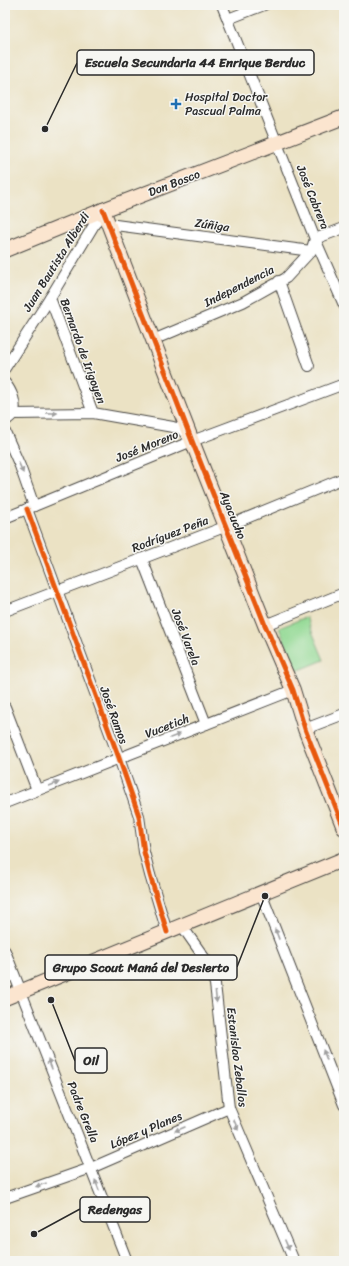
<svg xmlns="http://www.w3.org/2000/svg" width="349" height="1266" font-family="Sriracha,sans-serif">
<style>
.green{fill:#92d993;stroke:#5e825f}
.lines{fill:none;stroke-linecap:round;stroke-linejoin:round}
.street-casing{stroke:#484642;stroke-width:12}
.secondary-casing{stroke:#484642;stroke-width:16}
.street{stroke:#fff;stroke-width:10}
.secondary{stroke:#fbe5cf;stroke-width:14}
.cycleway-casing{stroke:#f6f6f2;stroke-width:8}
.cycleway{stroke:#e8590c;stroke-width:5}
.oneway{fill:#a0a0a0}
.poi-dot{fill:#1f6fb2;stroke:#f6f6f2;stroke-width:1.5}
.labels{text-anchor:middle;stroke-width:3;stroke-linejoin:round;paint-order:stroke}
.poi-label{font-size:12px;fill:#2b2b2b;stroke:#f6f6f2;text-anchor:start}
.street-label{font-size:12px;fill:#2b2b2b;stroke:#f6f6f2}
.leader{fill:none;stroke:#2b2b2b;stroke-width:1.5}
.callout-dot{fill:#2b2b2b;stroke:#f6f6f2;stroke-width:1.5}
.callout{fill:#f6f6f2;stroke:#2b2b2b;stroke-width:1.5}
.callout-label{font-size:13px;text-anchor:middle;font-weight:bold;fill:#2b2b2b}
</style>
<rect width="100%" height="100%" fill="#f6f6f2"/>
<filter id="ink" filterUnits="userSpaceOnUse"><feTurbulence type="fractalNoise" baseFrequency=".025" numOctaves="2"/><feDisplacementMap in="SourceGraphic" scale="8" xChannelSelector="R" yChannelSelector="G"/><feConvolveMatrix kernelMatrix="1 2 1 2 8 2 1 2 1" color-interpolation-filters="sRGB"/></filter>
<filter id="wash" filterUnits="userSpaceOnUse"><feTurbulence type="fractalNoise" baseFrequency=".012" numOctaves="4" result="noise"/><feDisplacementMap in="SourceGraphic" scale="16" xChannelSelector="R" yChannelSelector="G"/><feGaussianBlur stdDeviation="0.9" result="paint"/><feColorMatrix in="noise" values="0 0 0 0 0 0 0 0 0 0 0 0 0 0 0 0 0 1.4 0 .05"/><feComposite in="paint" operator="in"/></filter>
<g filter="url(#wash)">
<rect width="100%" height="100%" fill="#ebe2c4"/>
<polygon class="green" points="306,617 324,660 297,671 279,628"/>
</g>
<g filter="url(#ink)">
<g class="lines">
<g class="street-casing">
<g id="street">
<polyline points="222,5 315,239 344,305"/>
<polyline points="228,19 264,5"/>
<polyline points="108,224 311,251"/>
<polyline points="279,281 309,366"/>
<polyline points="50,298 93,413"/>
<polyline points="153,340 243,302 286,278 311,251 315,239 344,228"/>
<polyline points="5,368 50,298 103,210"/>
<path d="M5,383C11,390 18,405 13,414C11,417 8,419 5,421"/>
<polyline points="13,414 93,413 173,427 181,429 189,438"/>
<polyline points="5,432 20,466 34,506"/>
<polyline points="27,509 119,758 139,816 144,852 150,875 167,932"/>
<polyline points="5,518 192,441 344,384"/>
<polyline points="142,559 206,724"/>
<polyline points="5,611 227,526 344,478"/>
<polyline points="265,625 344,593"/>
<polyline points="5,707 37,790"/>
<polyline points="305,729 344,714"/>
<polyline points="5,803 293,690"/>
<polyline points="261,893 344,1105"/>
<polyline points="182,926 208,963 215,984 229,1108 294,1261"/>
<polyline points="5,951 127,1261"/>
<polyline points="5,1198 91,1168 229,1108"/>
</g>
</g>
<g class="secondary-casing">
<g id="secondary">
<polyline points="103,210 192,441 265,625 293,690 305,729 344,828"/>
<polyline points="5,250 103,210 344,117"/>
<polyline points="5,998 344,859"/>
</g>
</g>
<use href="#street" class="street"/>
<use href="#secondary" class="secondary"/>
<g class="cycleway-casing">
<g id="cycleway">
<polyline points="103,210 192,441 265,625 293,690 305,729 344,828"/>
<polyline points="27,509 119,758 139,816 144,852 150,875 167,932"/>
</g>
</g>
<use href="#cycleway" class="cycleway"/>
</g>
<defs><path id="oneway-solid" d="M-6-.8H1V-3.2L6.5 0L1 3.2V.8H-6Z"/></defs>
<g class="oneway">
<use href="#oneway-solid" transform="translate(52 413) rotate(1)"/>
<use href="#oneway-solid" transform="translate(21 468) rotate(67)"/>
<use href="#oneway-solid" transform="translate(175 736) rotate(-21)"/>
<use href="#oneway-solid" transform="translate(54 784) rotate(-21)"/>
<use href="#oneway-solid" transform="translate(277 934) rotate(-111)"/>
<use href="#oneway-solid" transform="translate(216 997) rotate(84)"/>
<use href="#oneway-solid" transform="translate(325 1055) rotate(-111)"/>
<use href="#oneway-solid" transform="translate(50 1064) rotate(-112)"/>
<use href="#oneway-solid" transform="translate(236 1125) rotate(67)"/>
<use href="#oneway-solid" transform="translate(180 1129) rotate(157)"/>
<use href="#oneway-solid" transform="translate(41 1185) rotate(161)"/>
<use href="#oneway-solid" transform="translate(97 1185) rotate(-111)"/>
<use href="#oneway-solid" transform="translate(287 1245) rotate(67)"/>
</g>
</g>
<path class="poi-dot" d="M174 98h4v4h4v4h-4v4h-4v-4h-4v-4h4z"/>
<g class="labels">
<g class="poi-label">
<text x="185" y="101">Hospital Doctor<tspan x="185" dy="14">Pascual Palma</tspan></text>
</g>
<g class="street-label">
<text transform="translate(174 183) rotate(-21)" y="4">Don Bosco</text>
<text transform="translate(313 197) rotate(68)" y="4">José Cabrera</text>
<text transform="translate(212 225) rotate(8)" y="4">Zúñiga</text>
<text transform="translate(56 262) rotate(-58)" y="4">Juan Bautista Alberdi</text>
<text transform="translate(239 286) rotate(-27)" y="4">Independencia</text>
<text transform="translate(83 351) rotate(70)" y="4">Bernardo de Irigoyen</text>
<text transform="translate(147 446) rotate(-22)" y="4">José Moreno</text>
<text transform="translate(233 515) rotate(68)" y="4">Ayacucho</text>
<text transform="translate(170 534) rotate(-21)" y="4">Rodríguez Peña</text>
<text transform="translate(186 637) rotate(69)" y="4">José Varela</text>
<text transform="translate(114 715) rotate(70)" y="4">José Ramos</text>
<text transform="translate(167 726) rotate(-21)" y="4">Vucetich</text>
<text transform="translate(237 1057) rotate(83)" y="4">Estanislao Zeballos</text>
<text transform="translate(83 1112) rotate(68)" y="4">Padre Grella</text>
<text transform="translate(146 1130) rotate(-23)" y="4">López y Planes</text>
</g>
</g>
<path class="leader" d="M45 129L77 63M265 896L237 967M51 1000L75 1061M34 1234L80 1209"/>
<g class="callout-dot">
<circle cx="45" cy="129" r="4"/>
<circle cx="265" cy="896" r="4"/>
<circle cx="51" cy="1000" r="4"/>
<circle cx="34" cy="1234" r="4"/>
</g>
<g class="callout">
<rect x="77" y="50" width="237" height="25" rx="4"/>
<rect x="45" y="955" width="192" height="25" rx="4"/>
<rect x="75" y="1048" width="32" height="25" rx="4"/>
<rect x="80" y="1197" width="70" height="25" rx="4"/>
</g>
<g class="callout-label">
<text x="195" y="67">Escuela Secundaria 44 Enrique Berduc</text>
<text x="141" y="972">Grupo Scout Maná del Desierto</text>
<text x="91" y="1065">Oil</text>
<text x="115" y="1214">Redengas</text>
</g>
<rect width="349" height="1266" fill="none" stroke="#f6f6f2" stroke-width="20"/>
</svg>
